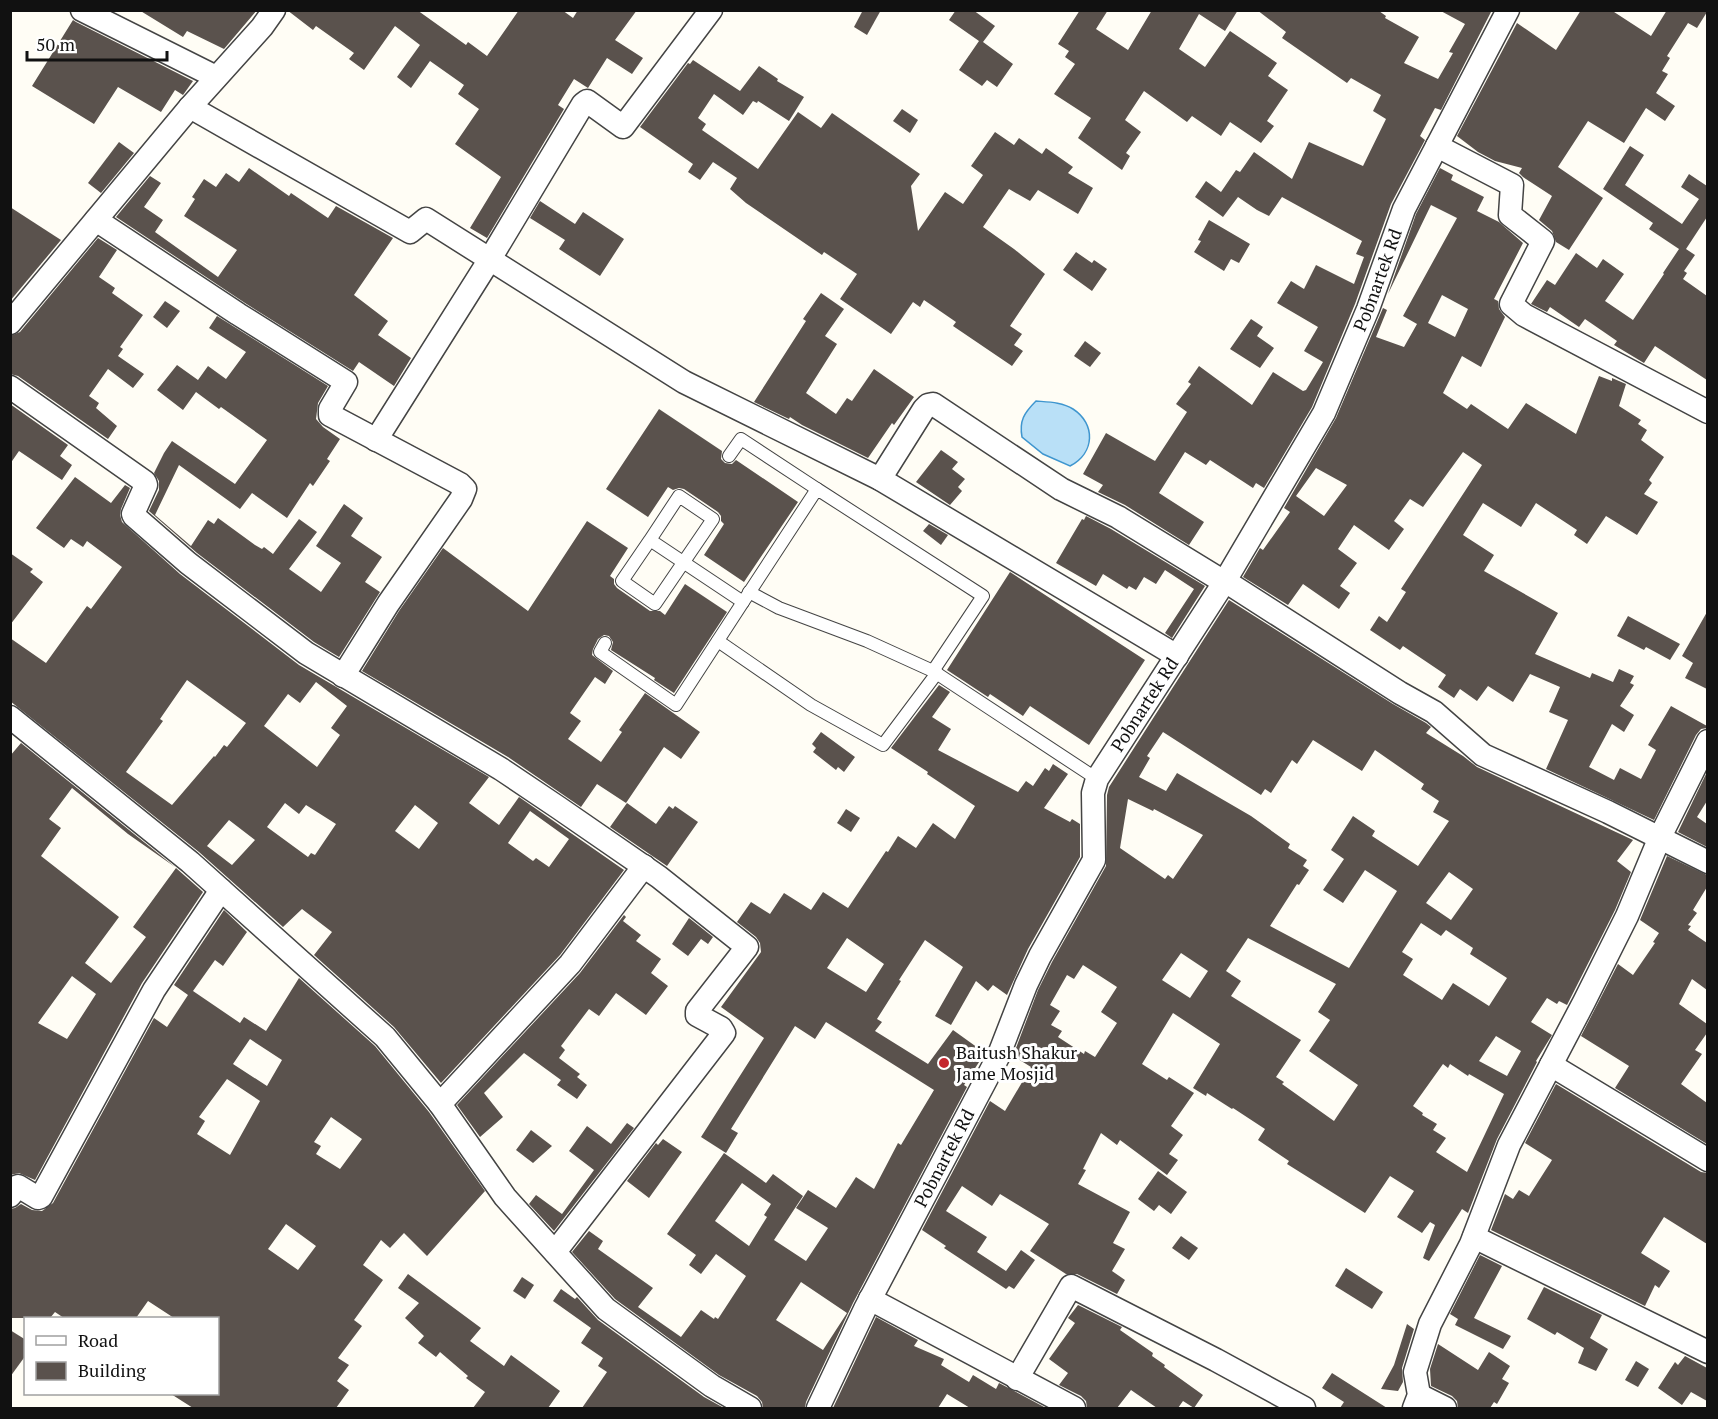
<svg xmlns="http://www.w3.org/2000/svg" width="1718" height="1419" font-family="'PT Serif',serif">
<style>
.water{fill:#b9e0f7;stroke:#3f96cf;stroke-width:1.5}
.building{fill:#5a524d;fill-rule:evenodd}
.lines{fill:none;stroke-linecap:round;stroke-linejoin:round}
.lane-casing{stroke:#444;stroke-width:14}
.street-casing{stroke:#444;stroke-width:25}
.lane{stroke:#fff;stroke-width:12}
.street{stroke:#fff;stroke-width:22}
.poi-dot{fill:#c4262e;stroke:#fff;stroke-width:2}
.labels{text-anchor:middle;stroke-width:6;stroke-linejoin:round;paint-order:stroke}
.street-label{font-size:18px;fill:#111;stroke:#fff}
.poi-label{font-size:18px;fill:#111;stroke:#fff;text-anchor:start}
</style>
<rect width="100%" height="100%" fill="#fffdf5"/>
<path class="water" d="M1036,401C1048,402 1062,402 1073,409C1096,424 1095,453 1070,466L1043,454L1022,437C1019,421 1024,413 1036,401Z"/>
<g class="building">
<polygon points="139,10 257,10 224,49 187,31 183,37"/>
<polygon points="287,10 417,10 466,45 468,42 487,56 519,10 562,10 573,18 578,10 637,10 615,40 643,58 632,74 607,58 588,88 574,79 558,105 564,109 487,238 470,228 501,177 455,144 479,109 458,94 464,85 430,61 411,88 397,77 420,45 395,26 364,70 349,59 354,53 316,26 313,30"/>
<polygon points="863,10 881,10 867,35 854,27"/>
<polygon points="956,10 973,10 995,26 983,42 1013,64 997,87 987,80 982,86 959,70 979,41 949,20"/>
<polygon points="1080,10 1108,10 1096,29 1128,50 1152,10 1238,10 1225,31 1199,14 1179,49 1205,67 1230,31 1277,63 1268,76 1288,90 1267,121 1274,126 1261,143 1230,122 1221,136 1192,116 1187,122 1144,91 1125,120 1141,132 1126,153 1130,156 1122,170 1078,138 1091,118 1054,94 1075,64 1065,57 1069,51 1058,44"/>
<polygon points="1257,10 1379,11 1386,16 1385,18 1419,37 1404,63 1438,79 1453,53 1449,52 1465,24 1439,10 1492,10 1441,110 1435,108 1420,136 1425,140 1391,204 1355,304 1312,407 1264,488 1256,483 1253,488 1210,460 1206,465 1185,452 1159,493 1204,522 1189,545 1125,505 1098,492 1103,485 1083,474 1106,433 1155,461 1187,412 1176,404 1191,384 1188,382 1199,366 1252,405 1273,372 1303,391 1306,390 1323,362 1304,351 1318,327 1277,303 1291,281 1304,289 1316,265 1354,284 1364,257 1356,254 1362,241 1282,197 1269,216 1257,210 1238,197 1223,217 1195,197 1206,181 1221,192 1236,170 1240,172 1254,152 1292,179 1309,142 1363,166 1386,119 1373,111 1381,95 1351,78 1347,83 1282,38 1286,32"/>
<polygon points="1581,10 1611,10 1651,36 1667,10 1707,10 1707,12 1697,28 1688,23 1667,56 1670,58 1662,71 1668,74 1656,93 1675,106 1665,121 1646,108 1624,143 1588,121 1558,167 1603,198 1569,250 1556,242 1552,231 1539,220 1552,196 1523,177 1519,173 1522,168 1495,161 1478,152 1457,136 1517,23 1556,50"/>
<polygon points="73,20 76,22 193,81 183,95 175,90 161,112 118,87 94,124 32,86"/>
<polygon points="693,60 740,91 759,66 778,79 777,81 804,97 789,121 758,101 757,103 753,101 743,115 714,94 698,118 706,124 702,130 758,169 798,112 821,128 832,113 920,174 911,186 918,231 945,192 963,204 983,175 971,166 995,132 1014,145 1019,138 1042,154 1046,148 1073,167 1068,173 1093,188 1078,214 1038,190 1030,201 1009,189 983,227 1014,249 1045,274 1010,326 1022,334 1014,345 1023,351 1012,366 953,326 956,322 924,300 920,307 913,302 891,334 840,299 857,274 824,252 822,255 746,203 730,189 737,178 713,162 700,180 688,172 693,164 640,127 688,63 690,64"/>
<polygon points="902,109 918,120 910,133 893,121"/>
<polygon points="119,142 134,153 101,193 88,183"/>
<polygon points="1630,146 1644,155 1625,185 1682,224 1699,199 1681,187 1689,174 1707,186 1707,217 1686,249 1695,255 1684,271 1687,273 1683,279 1707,296 1707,380 1655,346 1644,363 1614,345 1617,341 1585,319 1579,327 1550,307 1547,312 1531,304 1547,280 1555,285 1576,253 1597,268 1603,259 1624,274 1605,301 1633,320 1664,274 1663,273 1679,249 1649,229 1653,223 1603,189"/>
<polygon points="249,168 289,196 291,193 328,218 336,206 393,238 354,295 388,321 378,335 411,358 394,386 359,362 353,371 245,303 116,217 150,176 161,183 144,207 163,220 155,232 218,277 237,250 184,216 195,199 192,197 204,179 216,187 226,173 239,182"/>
<path d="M1440,168L1453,175L1451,180L1484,197L1477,211L1499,222L1523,243L1494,299L1498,301L1499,309L1505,317L1481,367L1462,356L1443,393L1467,409L1471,404L1508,429L1526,403L1576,434L1599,376L1612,381V378L1626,384L1619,406L1641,420L1638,424L1647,430L1641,440L1664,457L1649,480L1652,483L1644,494L1658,502L1637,535L1606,516L1587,544L1574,535L1577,530L1536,503L1521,527L1483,503L1463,535L1494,555L1484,571L1558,613L1535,654L1590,678L1592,673L1613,682L1619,669L1634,676L1630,683L1634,685L1620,706L1634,715L1624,732L1612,724L1589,767L1614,780L1620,768L1641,779L1656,750L1648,745L1671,706L1707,726V728L1701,729L1696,735L1654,820L1546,769L1568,720L1549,712L1560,687L1530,674L1513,702L1488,686L1477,701L1460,689L1454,698L1438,687L1446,675L1403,646L1400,650L1370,630L1379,616L1387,622L1406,592L1401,589L1482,465L1463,452L1423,507L1410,499L1394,521L1404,529L1389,550L1354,525L1338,549L1357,563L1340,586L1350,593L1339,609L1303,584L1288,605L1243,577L1260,548L1263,550L1290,512L1284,508L1336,418L1383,308L1387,310L1376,337L1404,347L1417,324L1403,316L1457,218L1431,205L1388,294L1416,214ZM1442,295L1468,309L1455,337L1428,323ZM1316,468L1347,485L1324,516L1296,496Z"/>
<polygon points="540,201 575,224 583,212 624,239 600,276 559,249 565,240 530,218"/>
<polygon points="10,207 61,240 10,301"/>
<polygon points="1209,220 1250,244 1239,263 1231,259 1224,271 1194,252 1201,241 1198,240"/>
<polygon points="98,238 117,250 99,277 115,288 112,293 143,315 120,347 123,349 118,356 144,374 133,388 108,369 89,396 99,403 96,408 117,426 108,439 18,376 10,374 10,336 20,332"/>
<polygon points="1076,252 1092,263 1094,260 1107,269 1092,291 1063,270"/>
<polygon points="821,293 844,309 825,336 837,344 806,393 836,414 847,398 852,401 874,369 914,397 894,425 892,423 868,458 802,425 790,417 789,419 754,402 806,321 803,319"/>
<polygon points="165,301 180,311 167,328 153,317"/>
<polygon points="217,316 328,386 318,403 316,419 323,427 340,439 327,459 330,461 313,486 310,483 287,518 252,493 240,509 179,465 155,515 191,546 208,520 214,524 218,518 255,545 262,549 264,547 273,554 299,519 317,532 289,569 321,592 341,563 316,546 344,504 363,518 351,536 382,557 365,582 380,592 339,657 314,642 197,553 149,511 159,490 159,481 154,473 164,453 172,441 235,484 267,440 221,407 219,409 196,392 183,410 157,390 177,365 198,380 208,366 226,379 246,352 209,328"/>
<polygon points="1251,319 1263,327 1257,336 1274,348 1260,368 1230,349"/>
<polygon points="1085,341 1101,353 1090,367 1074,356"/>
<polygon points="10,404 68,445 60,456 72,465 62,480 19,451 10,464"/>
<polygon points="659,409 722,451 721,459 725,463 732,464 736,460 798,502 744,582 704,555 724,524 721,521 721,516 718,512 684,489 679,488 673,490 668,487 648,517 606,489"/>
<polygon points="941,450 958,462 952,469 965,479 958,487 962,491 950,505 916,482"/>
<path d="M75,477L111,503L125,485L130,488L121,509L120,515L122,522L180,574L299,665L489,777L469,803L499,825L519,797L624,870L560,955L441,1083L394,1027L314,955L332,932L302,909L283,927L199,852L10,701V638L46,663L74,624L87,606L91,609L122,567L87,541L83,547L71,539L64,548L36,528ZM187,680L246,723L227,747L224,745L215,757L214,756L172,805L126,772L163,721L160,719ZM316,682L347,706L331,728L340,735L317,767L264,726L288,694L300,703ZM285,803L299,814L306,805L336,824L315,855L311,853L308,857L267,827ZM415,805L438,823L419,849L395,831ZM530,811L569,839L549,867L536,858L533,861L508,843ZM229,820L255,840L232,865L207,846Z"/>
<polygon points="1086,516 1111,529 1205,586 1172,638 1165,633 1194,589 1165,570 1156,584 1144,577 1136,590 1129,586 1127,589 1103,574 1096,586 1056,563 1082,519 1084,520"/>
<polygon points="587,521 628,548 610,576 614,579 614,584 617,588 650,611 660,611 665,615 685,584 727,612 674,693 654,680 655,678 611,650 613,642 609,636 604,635 598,639 593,649 592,655 613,671 605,684 595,677 570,713 581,721 568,739 601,762 622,732 619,730 645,693 700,732 681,759 664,747 626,803 597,784 581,807 508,757 362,671 399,611 443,548 528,611"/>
<polygon points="929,524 948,535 941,545 923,531"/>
<polygon points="10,553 33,569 30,572 43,582 10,625"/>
<polygon points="1010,572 1145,660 1089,745 1030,706 1023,716 990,694 988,697 947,670"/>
<path d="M1229,600L1393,704L1426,723L1431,727L1426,733L1463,756L1477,767L1633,840L1617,861L1631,872L1615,910L1567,1005L1559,1001L1557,1004L1547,998L1531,1022L1552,1035L1536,1061L1537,1062L1497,1139L1468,1213L1462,1209L1429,1261L1423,1258L1435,1225L1430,1222L1422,1233L1397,1217L1414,1191L1390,1176L1365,1213L1287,1164L1289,1161L1258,1140L1265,1129L1233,1108L1232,1109L1207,1093L1206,1096L1193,1088L1220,1044L1173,1013L1142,1064L1167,1080L1169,1077L1194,1093L1171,1126L1183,1135L1169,1154L1178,1160L1167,1175L1120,1140L1117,1145L1101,1133L1083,1169L1086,1170L1078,1184L1130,1212L1113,1243L1125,1249L1112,1271L1125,1280L1117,1294L1077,1274H1066L1030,1251L1049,1224L1000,1194L992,1206L962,1186L946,1211L987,1237L977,1252L1006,1271L1021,1250L1035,1260L1014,1289L1009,1286L1006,1289L944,1248L946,1246L922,1230L990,1101L1005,1111L1031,1067L1013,1056L1038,990L1052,962L1106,866L1107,795L1109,787ZM1163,732L1261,795L1265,789L1271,793L1292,760L1297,764L1313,740L1362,771L1375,750L1424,784L1421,789L1439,801L1433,812L1449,821L1418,866L1372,836L1375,831L1353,816L1331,850L1344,859L1323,890L1343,903L1365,870L1397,891L1349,968L1270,926L1297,884L1299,885L1309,870L1303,866L1307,860L1288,848L1290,844L1251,816L1177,773L1166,791L1139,777L1150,758L1147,756ZM1128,799L1153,811L1154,809L1203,835L1173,879L1168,875L1165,879L1120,848ZM1449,872L1473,889L1451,920L1426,903ZM1421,923L1441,936L1446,930L1473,948L1470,954L1507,978L1489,1006L1453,983L1442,1000L1403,975L1413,959L1402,952ZM1248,938L1336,984L1318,1012L1330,1020L1309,1051L1358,1085L1334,1121L1282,1084L1284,1082L1276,1077L1301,1040L1231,996L1241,981L1226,971ZM1181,953L1208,971L1190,998L1162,980ZM1083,965L1117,987L1101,1012L1117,1023L1095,1057L1085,1051L1084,1054L1058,1037L1062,1031L1051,1025L1060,1011L1050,1005L1067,975L1074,979ZM1496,1036L1521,1051L1507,1076L1479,1061ZM1443,1064L1448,1068L1450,1064L1468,1076L1469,1074L1504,1094L1467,1172L1436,1152L1446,1138L1433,1130L1437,1124L1422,1115L1423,1113L1413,1106Z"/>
<polygon points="1707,612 1707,689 1685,678 1693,663 1682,656"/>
<polygon points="1628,616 1680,644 1670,660 1646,647 1644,650 1617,636"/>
<path d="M939,685L950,692L932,717L951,729L938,750L1018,792L1026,781L1033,786L1045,768L1049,771L1053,764L1068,774L1044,808L1070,822L1072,819L1080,824V857L1028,949L1007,995L993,985L988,991L976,981L951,1025L935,1016L963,967L925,940L899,980L901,981L877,1019L882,1022L875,1031L928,1064L953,1030L985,1053L964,1085L967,1087L853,1303L806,1402L805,1408H763L762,1402L757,1396L719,1375L615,1299L572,1252L589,1231L603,1241L598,1249L653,1288L638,1307L681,1337L701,1310L714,1319L715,1317L718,1319L746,1276L716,1254L701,1274L689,1265L696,1255L667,1234L724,1153L766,1183L773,1174L803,1196L774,1240L806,1261L828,1228L796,1208L808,1190L836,1208L856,1177L874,1189L898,1143L901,1145L934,1090L826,1022L815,1039L795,1026L731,1129L738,1133L726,1153L701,1137L764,1038L721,1007L761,952L760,943L756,937L737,922L751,902L770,914L784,893L811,910L823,892L848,908L886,851L888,852L898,836L916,848L933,823L955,839L975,806L927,774L928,772L891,748ZM847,938L884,964L866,992L827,968ZM742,1183L771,1204L764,1215L767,1217L749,1246L715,1221ZM801,1282L847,1313L823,1350L776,1320Z"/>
<polygon points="821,732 855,757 844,772 838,767 836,770 813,752 816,748 812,744"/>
<path d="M21,743L175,867L128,834L72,788L49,819L61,828L41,856L119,917L85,963L111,983L146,937L133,927L176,868L203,892L142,983L35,1180L19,1173L10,1175V756ZM72,976L96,994L67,1039L38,1023Z"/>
<polygon points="1707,772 1707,801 1697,817 1707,824 1707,847 1678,832"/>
<polygon points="627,803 656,824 669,806 673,809 675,806 698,822 667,866 610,827"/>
<polygon points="846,809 860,818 851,832 837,823"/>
<polygon points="1667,856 1707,875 1707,887 1693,910 1697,913 1688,925 1691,926 1688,930 1707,943 1707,990 1692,979 1679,1004 1707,1024 1707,1033 1695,1050 1702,1054 1681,1084 1707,1103 1707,1144 1615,1088 1629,1066 1581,1036 1618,964 1633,975 1655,943 1653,942 1659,933 1640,920"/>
<path d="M224,910L247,932L223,966L215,960L193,991L240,1023L244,1017L266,1031L299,978L375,1046L429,1112L485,1191L427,1256L404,1233L390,1248L381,1240L363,1265L383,1280L354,1320L362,1326L338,1358L349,1365L337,1381L349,1390L336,1408H193L171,1394H218V1318H174L148,1301L136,1318H64L55,1312L50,1318H10V1209L15,1208L21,1204L32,1210L42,1211L53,1203L154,1018L167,1027L188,995L174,985ZM250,1039L282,1060L267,1086L233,1064ZM227,1079L260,1101L230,1155L197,1134L205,1121L199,1117ZM331,1117L362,1139L340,1169L316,1154L321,1146L314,1142ZM286,1224L316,1246L298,1270L268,1249Z"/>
<polygon points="624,915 626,917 623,921 641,935 636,941 661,959 651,973 668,986 646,1015 616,993 599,1016 589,1009 561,1046 565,1050 559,1058 580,1074 577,1077 587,1085 577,1099 557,1085 561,1080 524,1053 484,1093 503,1117 480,1137 457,1105 580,973"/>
<polygon points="689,918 713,937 708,944 701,939 688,956 672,944"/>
<polygon points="1556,1084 1701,1172 1707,1173 1707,1244 1664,1217 1641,1253 1670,1271 1659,1288 1655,1285 1645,1306 1491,1230 1505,1194 1513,1199 1519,1190 1529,1196 1552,1160 1525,1143"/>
<polygon points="627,1123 634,1128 554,1231 529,1204 536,1195 562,1214 594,1170 569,1151 587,1126 611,1144"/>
<polygon points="531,1130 552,1146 533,1163 516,1150"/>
<polygon points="663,1139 682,1152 649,1198 627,1181 656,1143 658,1145"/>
<polygon points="1158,1171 1187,1192 1171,1214 1159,1205 1154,1211 1138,1199"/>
<polygon points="1181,1236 1198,1248 1189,1260 1172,1248"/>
<polygon points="1480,1255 1502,1266 1474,1318 1511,1336 1503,1349 1455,1325 1458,1319 1450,1314"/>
<polygon points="1346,1268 1383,1292 1372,1309 1335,1286"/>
<polygon points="408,1274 481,1328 470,1341 504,1366 511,1355 560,1391 548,1408 473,1408 485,1392 466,1378 468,1376 440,1352 436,1357 418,1343 424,1336 405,1318 419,1303 398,1288"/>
<polygon points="522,1277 534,1285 525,1299 513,1291"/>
<polygon points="1544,1287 1602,1315 1590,1338 1608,1349 1596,1371 1578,1363 1586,1343 1584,1348 1557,1332 1555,1335 1527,1319"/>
<polygon points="561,1289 575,1299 577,1297 598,1320 704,1397 724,1408 582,1408 607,1372 598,1366 603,1358 581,1343 591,1328 553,1301"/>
<polygon points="1078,1305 1122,1327 1120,1330 1153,1353 1152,1356 1165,1365 1164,1367 1203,1395 1194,1408 1183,1401 1178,1408 1157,1408 1131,1390 1117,1408 1087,1408 1086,1401 1081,1396 1059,1385 1068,1373 1049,1359 1075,1323 1068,1318"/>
<polygon points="876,1317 918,1340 914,1346 944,1359 941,1365 969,1382 973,1375 996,1389 999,1383 1046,1408 970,1408 947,1394 938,1408 833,1408"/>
<polygon points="1407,1324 1414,1329 1402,1368 1403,1382 1398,1391 1381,1389 1394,1365"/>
<polygon points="10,1330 26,1340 26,1355 10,1377"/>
<polygon points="1438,1344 1478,1370 1489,1352 1510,1366 1502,1379 1509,1383 1497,1404 1494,1402 1490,1408 1458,1408 1457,1401 1452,1396 1431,1386 1430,1369"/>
<polygon points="1685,1356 1707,1368 1707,1401 1691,1392 1682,1405 1658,1388 1675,1362 1678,1365"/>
<polygon points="1636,1361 1649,1369 1638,1387 1625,1380"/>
<polygon points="1332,1373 1387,1408 1340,1408 1344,1402 1322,1388"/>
</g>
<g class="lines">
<g class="lane-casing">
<g id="lane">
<polyline points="729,456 741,439 817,489"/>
<polyline points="650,540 622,581 655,604 713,519 679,496 650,540 743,602 817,489 983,596 933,671 1097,779"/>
<polyline points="749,592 779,608 867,641 933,671"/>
<polyline points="718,641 811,705 883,745 937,673"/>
<polyline points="605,643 600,652 676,705 743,602"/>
</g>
</g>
<g class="street-casing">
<g id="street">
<polyline points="82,10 216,77"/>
<polyline points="190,107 410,232 426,219 684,382 880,479 1177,656"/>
<polyline points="1437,146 1512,185 1510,215 1543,241 1511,304 1524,315 1708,412"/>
<polyline points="96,220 238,314 346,382 330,409 330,415 460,484 465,489 461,499 388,604 343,676"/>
<polyline points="10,323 190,107 262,27 274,10"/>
<polyline points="10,387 145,482 146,485 133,514 134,516 188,563 306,653 501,769 559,808 659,877 747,947 697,1011 697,1015 721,1028 724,1033 555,1252"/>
<polyline points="376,440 490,259 583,104 587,101 623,127 711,10"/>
<polyline points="880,479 924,409 928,405 933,404 1061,489 1118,517 1224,582"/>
<polyline points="1225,581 1400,693 1434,712 1483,755 1608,812 1708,862"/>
<polyline points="10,717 190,862 385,1037 440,1104 505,1197 606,1309 712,1386 750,1408"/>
<polyline points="1551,1065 1708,1160"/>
<polyline points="440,1104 570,964 644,866"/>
<polyline points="10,1196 18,1186 38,1198 41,1197 154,990 221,890"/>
<polyline points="1474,1237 1708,1352"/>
<polyline points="870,1299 1074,1408"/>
<polyline points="1017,1379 1071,1286 1216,1360 1304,1408"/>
<polyline points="1419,1395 1445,1408"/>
<path id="s1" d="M818,1408L865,1309L998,1057L1026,985L1040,956L1094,860L1093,793L1097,779L1225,581L1324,413L1368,309L1404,209L1508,10"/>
<polyline points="1414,1408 1419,1395 1415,1372 1430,1324 1471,1244 1509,1145 1584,1002 1627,916 1660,837 1708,741"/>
</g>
</g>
<use href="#lane" class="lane"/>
<use href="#street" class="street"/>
</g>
<circle class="poi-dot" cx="944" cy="1063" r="6"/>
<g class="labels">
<g class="street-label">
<text dy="6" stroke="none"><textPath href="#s1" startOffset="1270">Pobnartek Rd</textPath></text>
<text dy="6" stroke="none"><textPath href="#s1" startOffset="784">Pobnartek Rd</textPath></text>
<text dy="6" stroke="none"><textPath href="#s1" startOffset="280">Pobnartek Rd</textPath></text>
</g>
<g class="poi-label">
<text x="956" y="1059">Baitush Shakur<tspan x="956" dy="21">Jame Mosjid</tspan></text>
</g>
</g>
<rect width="1718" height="1419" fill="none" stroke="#111111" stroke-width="24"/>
<rect x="24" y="1317" width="195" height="78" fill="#ffffff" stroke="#a0a0a0" stroke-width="1.5"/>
<rect x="36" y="1336" width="30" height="9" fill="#ffffff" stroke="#a0a0a0" stroke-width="1.5"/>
<text x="78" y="1347" font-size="18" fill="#111111">Road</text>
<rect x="36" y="1362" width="30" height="18" fill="#5a524d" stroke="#a0a0a0" stroke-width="1.5"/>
<text x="78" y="1377" font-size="18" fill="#111111">Building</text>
<path d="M27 51v9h140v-9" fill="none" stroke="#111111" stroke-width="3"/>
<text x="36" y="51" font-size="18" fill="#111111" stroke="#ffffff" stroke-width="4.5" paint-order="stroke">50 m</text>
</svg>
